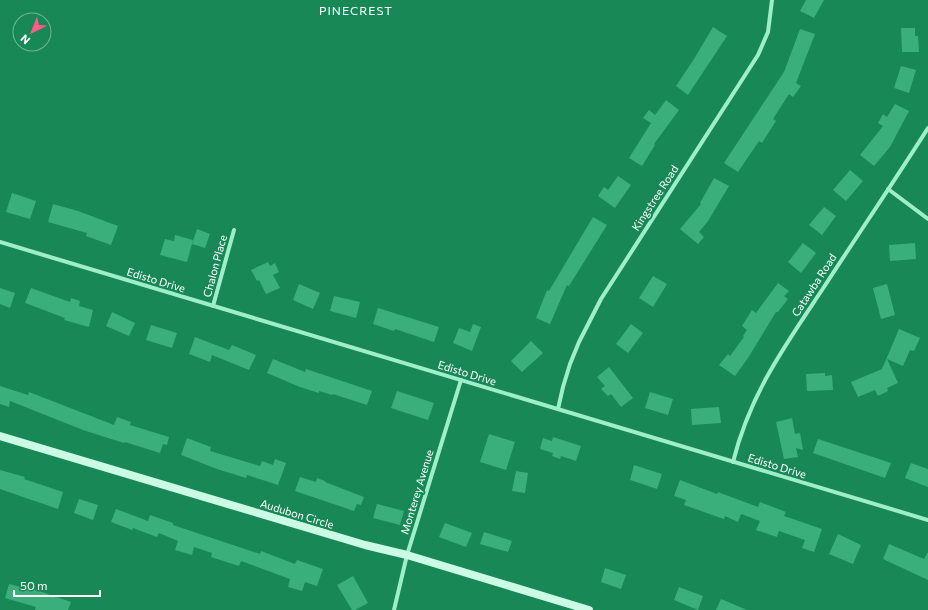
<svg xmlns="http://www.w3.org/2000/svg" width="928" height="610" font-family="Commissioner,sans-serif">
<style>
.building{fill:#3baf7b}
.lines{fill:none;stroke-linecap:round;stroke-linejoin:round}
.street{stroke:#9eeec9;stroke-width:4}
.secondary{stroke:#cbfae5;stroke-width:8}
.labels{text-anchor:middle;stroke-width:4;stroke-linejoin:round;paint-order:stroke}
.street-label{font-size:11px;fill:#fff;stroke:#178856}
.neighbourhood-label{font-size:12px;letter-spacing:1px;fill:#fff;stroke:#178856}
</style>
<rect width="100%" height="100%" fill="#178856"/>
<g class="building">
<polygon points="806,0 824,0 814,18 800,11"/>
<polygon points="713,27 727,36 688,95 676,86 694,59"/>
<polygon points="901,28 915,28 915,36 918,36 919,52 902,52"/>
<polygon points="800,29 815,34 796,83 801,86 793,97 789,94 773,119 776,121 762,143 759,141 738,172 724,163 784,72"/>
<polygon points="901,66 916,70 909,93 894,88"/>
<polygon points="666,100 679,110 654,144 655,145 642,166 629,158 651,123 643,118 649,110 655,115"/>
<polygon points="895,104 909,111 890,147 874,166 860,155 883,126 878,123 883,114 887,117"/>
<polygon points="850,170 863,181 846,201 833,190"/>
<polygon points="618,176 631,185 615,208 598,196 604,187 608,190"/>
<polygon points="714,178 729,186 708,221 699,232 704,237 698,244 680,229 701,204 700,203"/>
<polygon points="12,193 36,201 30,219 6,212"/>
<polygon points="53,204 78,211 118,226 111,245 86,236 87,233 48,222"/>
<polygon points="824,207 836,216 822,235 809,225"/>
<polygon points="593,217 607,225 569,286 567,285 550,324 536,318 547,290 549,291"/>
<polygon points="197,229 210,234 205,248 192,244"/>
<polygon points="175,235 193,240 187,262 160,255 165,239 174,241"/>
<polygon points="803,243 816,253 801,273 788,262"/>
<polygon points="915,243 916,259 890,261 889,245"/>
<polygon points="268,262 270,266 275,263 279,272 273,275 280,288 266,294 259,280 257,281 251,270"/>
<polygon points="653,276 667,284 653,307 639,298"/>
<polygon points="778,283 789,291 784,296 788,299 778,312 776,312 748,358 735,376 719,365 728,354 730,356 744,337 743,336 747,330 742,326 752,310 756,313"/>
<polygon points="299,284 320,293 313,309 293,300"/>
<polygon points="887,284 895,315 881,319 873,288"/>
<polygon points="0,288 15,293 10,308 0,304"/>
<polygon points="31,288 70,302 71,298 80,301 79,306 93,310 89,327 64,320 65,318 25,303"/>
<polygon points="334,296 360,302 356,318 330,311"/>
<polygon points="378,308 439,327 434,342 395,329 394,331 373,324"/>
<polygon points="112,312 135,323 129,336 106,326"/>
<polygon points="473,324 481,327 472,351 453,343 459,328 470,332"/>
<polygon points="631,324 643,333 628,353 616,344"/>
<polygon points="151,325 177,333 172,348 146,340"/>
<polygon points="899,329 920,338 914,351 910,350 903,366 887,359 898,383 887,388 888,391 878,396 875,390 858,397 851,382 882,369"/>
<polygon points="195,337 229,350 232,345 256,355 249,370 212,355 210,362 189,354"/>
<polygon points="531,341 543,353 522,372 511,361"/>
<polygon points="273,359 305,372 306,369 372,391 367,405 333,394 332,395 319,391 319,393 300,387 267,373"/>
<polygon points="609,367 633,398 621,407 611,394 608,396 601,389 605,386 597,377"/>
<polygon points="825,373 825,376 832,375 833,390 807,391 806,374"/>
<polygon points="0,386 28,395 29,392 114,425 117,417 131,422 130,425 169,437 167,445 163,444 160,453 125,442 124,443 83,430 10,401 9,407 0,404"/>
<polygon points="397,391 434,403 428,420 391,408"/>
<polygon points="650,392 673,399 668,415 645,408"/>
<polygon points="719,407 721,423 692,425 691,409"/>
<polygon points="792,418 795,434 800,433 803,450 796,448 798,457 784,459 776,422"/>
<polygon points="489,434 515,442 506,470 480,462"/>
<polygon points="553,437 581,446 576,461 561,456 560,459 552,456 553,453 540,449 543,438 552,441"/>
<polygon points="187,438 211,447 210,451 260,466 262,461 273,465 275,459 286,463 278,485 247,475 246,478 217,469 181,455"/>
<polygon points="818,439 891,463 885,478 813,453"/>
<polygon points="911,463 928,469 928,487 905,478"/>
<polygon points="634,465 662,474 657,489 630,480"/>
<polygon points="0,470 25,477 24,479 63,492 58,509 0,489"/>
<polygon points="516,471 528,473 525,493 512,491"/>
<polygon points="300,477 316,482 317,478 325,481 325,482 364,497 361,505 357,504 354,511 295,491"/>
<polygon points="680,480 717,494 718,492 758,507 760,502 786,512 784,516 822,529 814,552 802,548 805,540 779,531 777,537 756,530 760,521 741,514 738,522 725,516 724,519 684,505 686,500 674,496"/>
<polygon points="79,499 98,505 93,520 74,513"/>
<polygon points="377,504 404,511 400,525 373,518"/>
<polygon points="116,509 148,521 150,515 173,523 173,525 260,554 261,551 295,564 297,560 323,569 317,586 305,582 302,591 288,587 290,579 241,561 239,566 211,557 212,553 194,547 192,555 175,550 178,541 159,533 157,537 133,528 132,530 111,522"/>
<polygon points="445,523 472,533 466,547 439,537"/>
<polygon points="484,532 512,541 508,552 480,544"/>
<polygon points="838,534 861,545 853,564 829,554"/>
<polygon points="889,544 924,559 928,552 928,580 883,559"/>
<polygon points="605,568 626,575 621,589 601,582"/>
<polygon points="353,576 368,603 355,610 352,610 337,585"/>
<polygon points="9,584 21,587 22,585 71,602 68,610 35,610 36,607 5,598"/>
<polygon points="679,587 703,596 698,610 674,600"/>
<polygon points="721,599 747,610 716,610"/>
</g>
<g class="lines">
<g class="street">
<polyline points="888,189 928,219"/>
<polyline points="0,242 928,520"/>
<polyline points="213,306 234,230"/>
<polyline points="558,409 563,387 570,364 579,342 601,299 758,55 768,32 772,0"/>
<path d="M733,462C750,394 784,347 822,290C857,236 893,183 928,128"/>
<polyline points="394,610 407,555 461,380"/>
</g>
<polyline class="secondary" points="0,436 365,545 407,555 589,610"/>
</g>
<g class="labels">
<g class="street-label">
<text transform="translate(655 198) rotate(-57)" y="4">Kingstree Road</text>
<text transform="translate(215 266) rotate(-75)" y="4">Chalon Place</text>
<text transform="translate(156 280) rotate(17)" y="4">Edisto Drive</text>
<text transform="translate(814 285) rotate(-57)" y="4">Catawba Road</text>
<text transform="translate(467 373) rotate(17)" y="4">Edisto Drive</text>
<text transform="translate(777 466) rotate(17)" y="4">Edisto Drive</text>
<text transform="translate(417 492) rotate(-73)" y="4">Monterey Avenue</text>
<text transform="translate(297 514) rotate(17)" y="4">Audubon Circle</text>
</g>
<g class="neighbourhood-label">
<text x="356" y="15">PINECREST</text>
</g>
</g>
<g transform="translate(32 32) rotate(223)"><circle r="19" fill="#178856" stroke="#74b89a"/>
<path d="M0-3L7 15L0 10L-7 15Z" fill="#ff5a8a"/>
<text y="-6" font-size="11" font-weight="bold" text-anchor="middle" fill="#ffffff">N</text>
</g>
<path d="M14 590v6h86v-6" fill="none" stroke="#ffffff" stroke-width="2"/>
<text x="20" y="590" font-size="12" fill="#ffffff" stroke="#178856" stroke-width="3" paint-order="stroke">50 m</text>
</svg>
